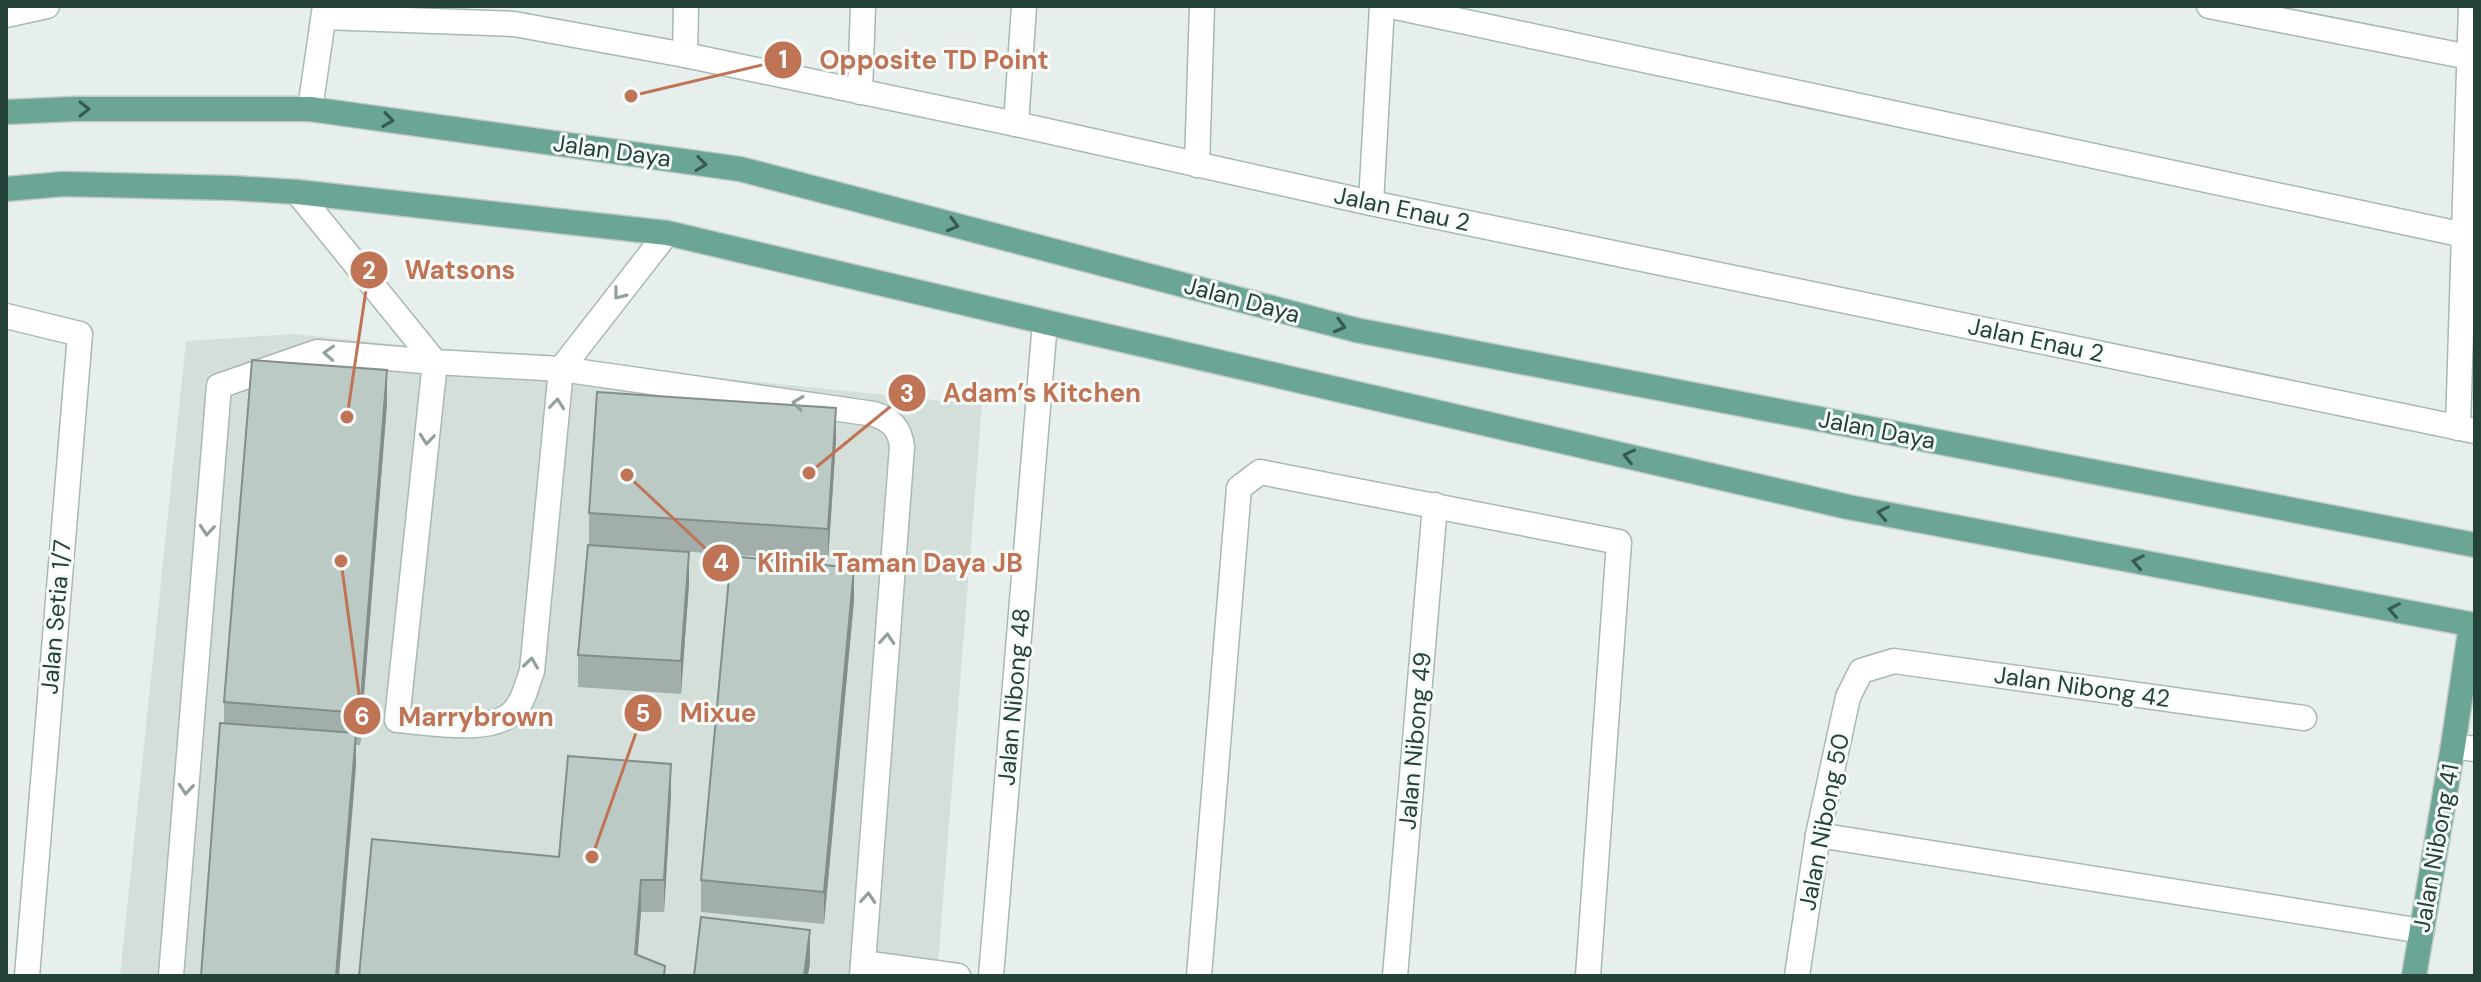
<svg xmlns="http://www.w3.org/2000/svg" width="2481" height="982" font-family="'DM Sans',sans-serif">
<style>
.built{fill:#d4dfda}
.lines{fill:none;stroke-linecap:round;stroke-linejoin:round}
.minor-casing{stroke:#a8b8b2;stroke-width:27}
.major-casing{stroke:#c2cac8;stroke-width:27}
.minor{stroke:#fff;stroke-width:24}
.major{stroke:#6aa596;stroke-width:24}
.wall{fill:#a1aea9}
.shaded-wall{fill:#838d89}
.building{fill:#bbcac4;stroke:#838d89;stroke-width:2}
.oneway{stroke:#365b51}
.oneway2{stroke:#92a09c}
.labels{text-anchor:middle;stroke-width:6;stroke-linejoin:round;paint-order:stroke}
.street-label{font-size:24px;fill:#24423a;stroke:#f7fbf9}
.leader{fill:none;stroke:#c07456;stroke-width:3}
.callout-dot{fill:#c07456;stroke:#f7fbf9;stroke-width:3}
.mark-label{font-size:24px;text-anchor:middle;font-weight:bold;fill:#fff}
.callout-label{font-size:26px;text-anchor:middle;font-weight:bold;fill:#c07456;stroke:#f7fbf9;stroke-width:6;stroke-linejoin:round;paint-order:stroke}
</style>
<rect width="100%" height="100%" fill="#e6efeb"/>
<polygon class="built" points="294,334 982,405 937,976 120,976 186,341"/>
<g class="lines">
<g class="minor-casing">
<g id="minor">
<polyline points="1391,6 2464,235"/>
<polyline points="2209,6 2469,57"/>
<polyline points="6,15 47,6"/>
<polyline points="324,17 514,24 685,55 1016,124 1371,203 2475,431"/>
<polyline points="685,55 686,6"/>
<polyline points="860,92 863,6"/>
<polyline points="310,109 325,6"/>
<polyline points="1016,124 1024,6"/>
<polyline points="1197,165 1202,6"/>
<polyline points="297,192 435,362 561,369 667,233"/>
<polyline points="1371,203 1382,6"/>
<polyline points="6,316 80,334 27,976"/>
<polyline points="2458,428 2471,6"/>
<polyline points="2453,746 2475,749"/>
<polyline points="1818,835 2422,931"/>
<polyline points="863,963 958,976"/>
<path d="M171,976L219,386L317,352L435,362L397,720C426,722 494,735 514,711C524,701 527,684 532,671L561,369L874,414C892,420 900,429 902,447L862,976"/>
<polyline points="991,976 1045,322"/>
<polyline points="1199,976 1239,488 1260,472 1619,542 1588,976"/>
<polyline points="1395,976 1435,505"/>
<polyline points="1797,976 1818,835 1848,697 1861,671 1894,661 2304,718"/>
</g>
</g>
<g class="major-casing">
<g id="major">
<polyline points="6,112 74,109 310,109 740,169 1356,330 2475,545"/>
<polyline points="6,189 63,184 233,188 297,192 667,233 1045,322 1848,507 2475,625"/>
<polyline points="2414,976 2453,746 2471,625"/>
</g>
</g>
<use href="#minor" class="minor"/>
<use href="#major" class="major"/>
</g>
<g class="wall">
<polygon points="387,403 360,745 356,745 356,766 224,723 224,702"/>
<polygon points="836,440 828,561 589,545 589,513"/>
<polygon points="689,584 681,694 578,687 578,655"/>
<polygon points="854,600 824,924 701,912 701,880"/>
<polygon points="671,796 664,912 641,912 637,955 665,976 359,976 559,857"/>
</g>
<g class="shaded-wall">
<polygon points="387,370 387,403 360,745 360,713"/>
<polygon points="836,408 836,440 828,561 828,529"/>
<polygon points="689,552 689,584 681,694 681,661"/>
<polygon points="854,568 854,600 824,924 824,892"/>
<polygon points="356,733 356,766 339,976 336,976"/>
<polygon points="671,764 671,796 664,912 664,880"/>
<polygon points="641,880 641,912 636,976 635,954"/>
<polygon points="810,930 810,963 808,976 804,976"/>
</g>
<g class="building">
<polygon points="252,360 387,370 360,713 224,702"/>
<polygon points="597,392 836,408 828,529 589,513"/>
<polygon points="588,545 689,552 681,661 578,655"/>
<polygon points="731,556 854,568 824,892 701,880"/>
<polygon points="220,723 356,733 336,976 201,976"/>
<polygon points="568,756 671,764 664,880 641,880 635,954 665,966 664,976 359,976 372,839 559,857"/>
<polygon points="701,917 810,930 804,976 694,976"/>
</g>
<defs><path id="oneway-chevron" d="M-2-3.5L2.5 0L-2 3.5" fill="none" stroke-width="1.6" stroke-linecap="round" stroke-linejoin="round" transform="scale(2)"/></defs>
<g class="oneway">
<use href="#oneway-chevron" transform="translate(84 109)"/>
<use href="#oneway-chevron" transform="translate(388 120) rotate(8)"/>
<use href="#oneway-chevron" transform="translate(701 164) rotate(8)"/>
<use href="#oneway-chevron" transform="translate(953 225) rotate(15)"/>
<use href="#oneway-chevron" transform="translate(1340 326) rotate(15)"/>
<use href="#oneway-chevron" transform="translate(1629 456) rotate(-167)"/>
<use href="#oneway-chevron" transform="translate(1883 513) rotate(-169)"/>
<use href="#oneway-chevron" transform="translate(2138 562) rotate(-169)"/>
<use href="#oneway-chevron" transform="translate(2394 610) rotate(-169)"/>
</g>
<g class="oneway2">
<use href="#oneway-chevron" transform="translate(619 294) rotate(128)"/>
<use href="#oneway-chevron" transform="translate(329 353) rotate(-177)"/>
<use href="#oneway-chevron" transform="translate(798 403) rotate(-172)"/>
<use href="#oneway-chevron" transform="translate(557 404) rotate(-84)"/>
<use href="#oneway-chevron" transform="translate(427 439) rotate(96)"/>
<use href="#oneway-chevron" transform="translate(207 530) rotate(95)"/>
<use href="#oneway-chevron" transform="translate(887 639) rotate(-86)"/>
<use href="#oneway-chevron" transform="translate(531 663) rotate(-82)"/>
<use href="#oneway-chevron" transform="translate(186 789) rotate(95)"/>
<use href="#oneway-chevron" transform="translate(868 898) rotate(-86)"/>
</g>
<g class="labels">
<g class="street-label">
<text transform="translate(612 151) rotate(8)" y="8">Jalan Daya</text>
<text transform="translate(1402 209) rotate(12)" y="8">Jalan Enau 2</text>
<text transform="translate(1242 300) rotate(15)" y="8">Jalan Daya</text>
<text transform="translate(2036 340) rotate(12)" y="8">Jalan Enau 2</text>
<text transform="translate(1877 430) rotate(11)" y="8">Jalan Daya</text>
<text transform="translate(56 617) rotate(-85)" y="8">Jalan Setia 1/7</text>
<text transform="translate(2082 687) rotate(8)" y="8">Jalan Nibong 42</text>
<text transform="translate(1014 697) rotate(-85)" y="8">Jalan Nibong 48</text>
<text transform="translate(1415 741) rotate(-85)" y="8">Jalan Nibong 49</text>
<text transform="translate(1824 822) rotate(-79)" y="8">Jalan Nibong 50</text>
<text transform="translate(2436 848) rotate(-80)" y="8">Jalan Nibong 41</text>
</g>
</g>
<path class="leader" d="M631 96L783 60M347 417L369 270M809 473L907 393M627 475L721 563M592 857L643 713M341 561L362 716"/>
<g class="callout-dot">
<circle cx="631" cy="96" r="8"/>
<circle cx="347" cy="417" r="8"/>
<circle cx="809" cy="473" r="8"/>
<circle cx="627" cy="475" r="8"/>
<circle cx="592" cy="857" r="8"/>
<circle cx="341" cy="561" r="8"/>
<circle cx="783" cy="60" r="20"/>
<circle cx="369" cy="270" r="20"/>
<circle cx="907" cy="393" r="20"/>
<circle cx="721" cy="563" r="20"/>
<circle cx="643" cy="713" r="20"/>
<circle cx="362" cy="716" r="20"/>
</g>
<g class="mark-label">
<text x="783" y="68">1</text>
<text x="369" y="279">2</text>
<text x="907" y="402">3</text>
<text x="721" y="571">4</text>
<text x="643" y="722">5</text>
<text x="362" y="725">6</text>
</g>
<g class="callout-label">
<text x="934" y="69">Opposite TD Point</text>
<text x="460" y="279">Watsons</text>
<text x="1042" y="402">Adam’s Kitchen</text>
<text x="890" y="572">Klinik Taman Daya JB</text>
<text x="718" y="722">Mixue</text>
<text x="476" y="726">Marrybrown</text>
</g>
<rect width="2481" height="982" fill="none" stroke="#24423a" stroke-width="16"/>
</svg>
